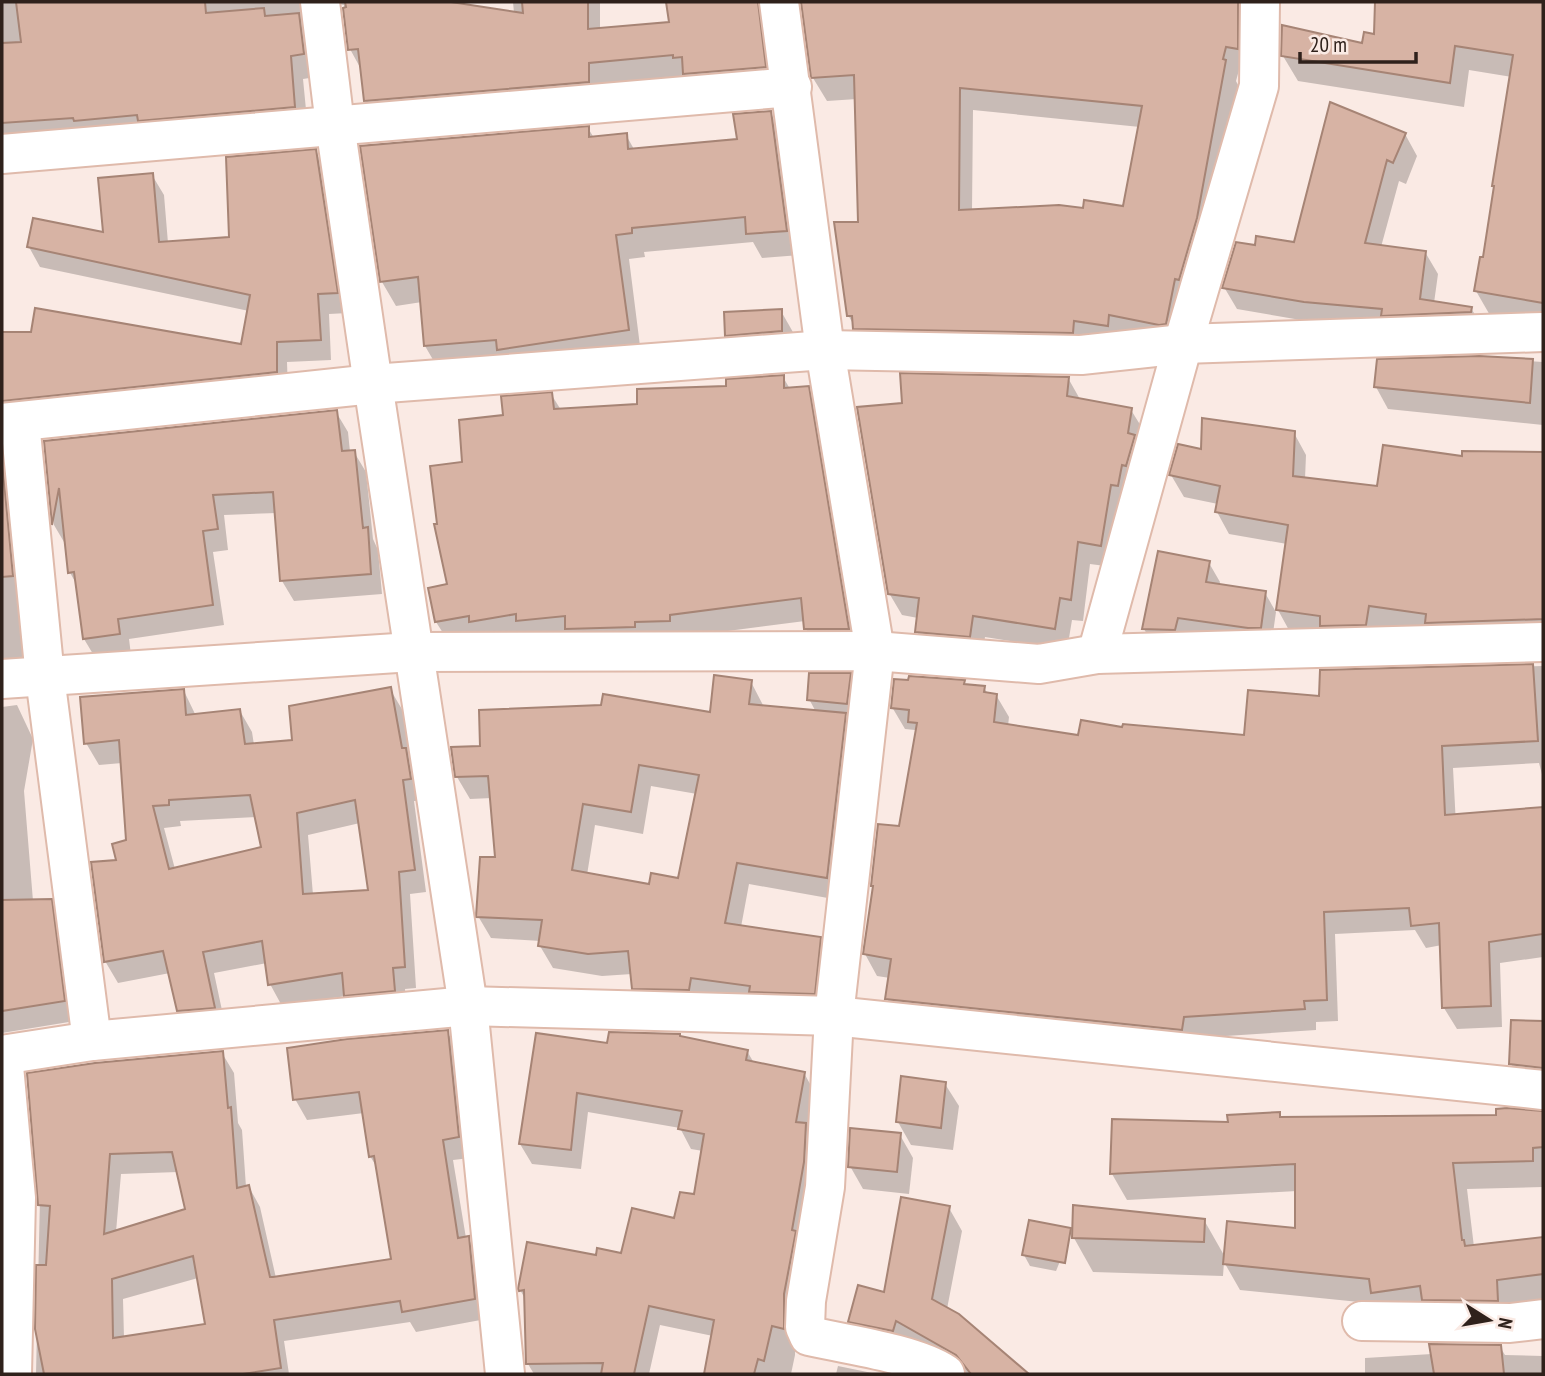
<svg xmlns="http://www.w3.org/2000/svg" width="1545" height="1376" font-family="'PT Sans Narrow',sans-serif">
<style>
.shadow{fill:#0003;fill-rule:evenodd}
.building{fill:#d7b3a4;stroke:#a68475;stroke-width:2;fill-rule:evenodd}
.lines{fill:none;stroke-linecap:round;stroke-linejoin:round}
.street-casing{stroke:#dfbaab;stroke-width:42}
.street{stroke:#fff;stroke-width:38}
</style>
<rect width="100%" height="100%" fill="#faeae4"/>
<g class="shadow">
<path d="M2,2H450L514,13L513,2H600V29L671,23L668,2H860L867,55L906,51L902,2H1263L1250,72L1239,70L1236,81L1238,85L1210,242L1179,347L869,351L848,315L860,223L857,99L827,101L813,78L801,4L789,3L778,90L379,124L366,101L362,71L350,49L344,5L331,3L316,77L303,79L308,130L2,151ZM973,110L1140,127L1124,208L972,211Z"/>
<polygon points="1377,2 1543,2 1543,325 1491,317 1476,291 1484,259 1496,189 1494,185 1512,77 1469,70 1464,107 1298,81 1283,56 1364,45 1375,36"/>
<polygon points="770,113 784,137 800,255 762,258 753,242 644,252 645,257 629,259 641,354 439,370 425,346 422,302 396,306 382,282 362,147 588,128 594,138 626,135 635,151 738,140"/>
<polygon points="1405,134 1417,156 1406,184 1399,181 1381,247 1425,252 1438,274 1434,303 1471,308 1484,330 1318,323 1237,309 1224,287 1256,247 1295,244"/>
<polygon points="315,151 327,171 348,313 329,314 331,360 287,362 288,392 2,410 2,334 242,346 249,311 40,267 29,247 104,234 152,175 164,195 168,243 231,238"/>
<polygon points="781,311 794,334 740,358 726,335"/>
<polygon points="1479,358 1543,362 1543,425 1388,409 1376,387"/>
<polygon points="783,377 790,389 808,388 821,410 861,651 819,651 806,629 805,621 682,637 450,644 436,622 450,586 439,525 464,464 505,417 551,394 561,410 639,406"/>
<polygon points="1068,378 1081,401 1131,410 1144,431 1113,567 1090,564 1083,621 1072,620 1067,650 985,637 982,658 929,654 917,632 918,618 902,615 889,593 904,405"/>
<polygon points="336,412 348,432 350,452 354,452 366,472 373,539 378,550 382,594 294,601 282,581 277,513 224,515 228,550 213,552 224,625 129,639 131,655 96,659 84,639 77,585 69,571 65,537 64,542 54,525 46,442"/>
<polygon points="1294,433 1306,455 1305,479 1378,488 1464,458 1464,453 1543,454 1543,642 1433,634 1381,627 1378,646 1290,632 1278,610 1287,544 1229,534 1217,512 1218,504 1184,497 1171,475 1203,451"/>
<polygon points="2,458 12,476 31,668 2,672"/>
<polygon points="1209,563 1220,582 1219,586 1265,593 1276,612 1271,647 1155,648 1144,629"/>
<polygon points="1543,666 1543,778 1539,763 1453,768 1456,825 1437,837 1543,821 1543,957 1500,963 1502,1027 1457,1029 1444,1008 1442,945 1426,948 1415,930 1335,934 1338,1021 1316,1022 1316,1030 1195,1038 900,1020 887,999 890,978 877,976 865,954 874,889 872,886 900,828 917,733 915,730 905,729 892,707 963,682 966,686 984,688 988,694 996,695 1009,717 1008,726 1080,737 1123,729 1246,737 1321,698 1321,672"/>
<path d="M850,675L856,686L853,714L844,713L858,737L839,900L749,884L741,927L820,938L833,961L827,1015L646,1010L633,988L632,974L602,976L553,968L540,946L541,941L491,938L478,916L497,859L492,798L470,799L457,777L482,747L711,715L751,682L764,707L816,712L809,699ZM651,786L697,794L679,880L651,886L587,875L595,825L643,834Z"/>
<path d="M390,689L403,711L411,760L423,801H414L426,892L410,894L416,988L405,989L407,1012L358,1017L346,996L282,1006L270,984L267,963L214,973L226,1029L191,1032L178,1011L170,973L118,983L105,961L118,861L128,841L122,763L99,765L86,743L184,691L196,716L240,711L252,732L254,745L294,741ZM256,817L263,848L175,869L164,828L181,826L180,821ZM360,823L370,891L313,895L308,835Z"/>
<polygon points="17,705 33,739 24,791 33,901 51,900 62,921 75,1021 2,1033 2,707"/>
<polygon points="1513,1022 1543,1023 1543,1088 1524,1086 1511,1064"/>
<path d="M447,1032L459,1052L470,1158L453,1160L466,1238H468L480,1258L486,1319L416,1332L410,1322L284,1341L289,1374H36L40,1198L222,1053L234,1073L238,1123L242,1130L246,1187H249L260,1207L276,1278L393,1261L379,1171L370,1156L364,1113L307,1120L295,1099ZM178,1172L187,1210L116,1232L121,1174ZM198,1278L207,1326L124,1338L123,1299Z"/>
<polygon points="681,1038 747,1051 754,1063 804,1073 815,1093 809,1130 817,1145 795,1316 795,1355 791,1374 706,1374 713,1336 660,1325 649,1374 534,1374 528,1364 526,1300 520,1290 597,1257 622,1255 675,1220 696,1196 703,1151 691,1149 680,1128 588,1112 581,1169 532,1164 520,1144 609,1045"/>
<polygon points="945,1084 959,1106 953,1150 911,1145 898,1122"/>
<polygon points="1498,1111 1543,1113 1543,1187 1467,1189 1474,1247 1543,1239 1543,1302 1511,1306 1379,1304 1240,1290 1224,1262 1223,1276 1093,1272 1074,1238 1204,1220 1225,1257 1297,1230 1297,1191 1127,1200 1112,1174 1230,1124 1279,1114 1282,1118 1498,1117"/>
<polygon points="900,1135 913,1158 909,1194 863,1189 850,1166"/>
<polygon points="949,1208 962,1231 947,1309 1007,1358 1017,1374 965,1374 909,1342 863,1344 850,1321 885,1294"/>
<polygon points="1069,1239 1056,1271 1030,1266 1024,1255"/>
<polygon points="1500,1347 1505,1355 1543,1356 1543,1374 1365,1374 1365,1358 1432,1354"/>
<polygon points="838,1366 877,1374 836,1374"/>
</g>
<g class="building">
<polygon points="16,2 205,2 206,13 264,8 265,16 299,13 304,54 291,56 295,107 138,121 137,115 74,121 73,118 2,123 2,43 21,42"/>
<polygon points="345,2 451,2 523,13 522,2 588,2 588,29 669,22 666,2 758,2 766,67 683,74 682,57 673,58 673,55 589,63 589,82 364,101 358,49 348,50 343,8 346,7"/>
<path d="M801,2H1238V49L1226,47L1223,59L1226,60L1197,218L1179,280L1175,279L1166,324L1159,325L1109,315L1108,326L1074,321L1073,333L853,329L852,316H847L834,222H858L854,75L811,78ZM960,88L1142,106L1123,206L1084,200L1083,208L1059,205L959,210Z"/>
<polygon points="1375,2 1543,2 1543,303 1474,291 1480,257 1483,257 1494,186 1492,186 1513,55 1455,46 1450,83 1281,56 1282,25 1362,43 1364,32 1374,34"/>
<polygon points="1330,102 1406,133 1393,163 1387,160 1365,243 1426,251 1420,299 1472,307 1471,312 1381,316 1382,309 1304,302 1222,288 1236,242 1255,245 1256,236 1294,242"/>
<polygon points="771,111 787,231 746,234 745,217 632,228 632,233 616,235 629,330 497,350 496,340 424,346 418,277 380,282 360,146 589,126 589,137 627,133 628,149 737,139 733,114"/>
<polygon points="316,149 338,293 318,294 321,340 277,342 277,372 2,401 2,332 31,332 35,308 241,344 250,295 27,247 33,218 103,232 98,178 153,173 159,242 229,237 226,157"/>
<polygon points="782,309 782,331 725,336 724,312"/>
<polygon points="1479,356 1533,359 1530,403 1374,387 1377,359"/>
<polygon points="900,373 1069,377 1067,396 1132,408 1128,433 1135,435 1126,466 1122,465 1118,486 1111,485 1101,546 1078,542 1071,600 1060,598 1055,629 973,616 970,637 915,632 919,598 888,594 857,407 902,403"/>
<polygon points="784,375 784,388 809,386 849,629 804,629 801,598 670,615 670,621 635,622 635,627 565,629 565,616 516,621 516,614 469,622 469,616 435,622 428,588 447,584 434,524 437,524 430,466 462,462 459,420 503,415 501,396 552,392 554,409 637,404 637,389 726,386 726,379"/>
<polygon points="337,410 342,451 355,450 363,528 368,527 371,574 280,581 273,492 213,495 218,529 203,531 213,605 118,619 120,634 83,639 74,572 68,573 59,488 52,525 44,441"/>
<polygon points="1202,418 1295,431 1293,476 1377,486 1383,445 1462,456 1462,451 1543,452 1543,619 1425,623 1426,614 1369,606 1366,625 1320,626 1320,616 1276,610 1288,525 1215,512 1220,486 1169,475 1178,444 1201,449"/>
<polygon points="2,460 13,576 2,577"/>
<polygon points="1158,551 1210,561 1206,582 1266,591 1261,628 1248,628 1178,618 1175,630 1142,629"/>
<polygon points="1533,664 1538,741 1442,746 1445,815 1543,807 1543,934 1489,942 1491,1006 1442,1008 1439,923 1411,926 1409,908 1324,912 1327,1000 1304,1001 1305,1009 1184,1017 1182,1030 885,999 891,959 863,954 873,886 871,886 878,824 899,826 917,723 908,722 909,710 891,708 894,679 908,680 909,676 965,680 964,684 985,686 984,692 997,694 994,722 1078,735 1081,720 1122,727 1123,724 1244,735 1248,690 1319,696 1320,670"/>
<polygon points="809,673 851,673 847,704 807,700"/>
<path d="M714,675L752,680L749,704L846,713L827,878L737,863L725,923L821,937L815,994L749,992L750,986L691,978L689,990L632,989L628,951L588,954L538,946L542,920L476,917L480,857H495L488,776L455,777L451,747L480,746L479,710L601,705L603,694L710,712ZM639,765L699,775L678,878L651,873L649,884L572,870L583,804L631,812Z"/>
<path d="M391,687L402,748H406L411,779L403,780L415,870L399,872L405,967L393,968L395,991L344,996L342,973L268,985L262,941L203,952L215,1008L177,1011L163,951L104,962L91,862L116,860L112,844L126,840L119,740L84,744L80,697L184,689L186,715L240,709L245,744L292,740L289,706ZM250,795L261,847L169,869L153,806L169,805V800ZM355,800L368,890L303,894L297,813Z"/>
<polygon points="52,899 65,1001 2,1011 2,900"/>
<polygon points="1511,1020 1543,1021 1543,1068 1509,1064"/>
<path d="M448,1030L459,1137L443,1140L458,1238L469,1236L475,1299L402,1312L400,1301L274,1320L281,1368L243,1374H44L35,1329L36,1265H46L50,1206L38,1205L27,1073L95,1063L223,1051L228,1108L231,1107L237,1188L249,1185L270,1277H273L391,1259L374,1156L369,1157L359,1092L293,1100L287,1048L347,1039ZM172,1152L185,1209L104,1234L110,1154ZM193,1256L205,1324L113,1338L112,1279Z"/>
<polygon points="609,1032 680,1034 680,1036 748,1050 746,1060 805,1072 796,1122 806,1123 804,1162 792,1230 796,1231 784,1294 784,1329 772,1326 764,1361 758,1359 754,1374 704,1374 714,1320 649,1306 634,1374 601,1374 603,1363 526,1364 524,1290 519,1291 518,1289 527,1242 596,1255 597,1248 621,1253 632,1208 674,1218 680,1192 694,1194 704,1134 678,1129 682,1111 577,1093 571,1150 519,1144 536,1033 607,1043"/>
<polygon points="901,1076 946,1082 941,1128 896,1122"/>
<polygon points="1507,1108 1543,1111 1543,1147 1533,1148 1533,1161 1453,1163 1462,1240 1464,1240 1465,1246 1543,1237 1543,1274 1497,1280 1498,1301 1422,1300 1420,1286 1371,1293 1369,1279 1223,1264 1227,1221 1295,1228 1295,1164 1110,1174 1112,1119 1228,1122 1227,1115 1280,1112 1280,1117 1496,1115 1496,1109"/>
<polygon points="850,1128 901,1133 897,1172 848,1167"/>
<polygon points="901,1197 950,1206 932,1299 959,1314 1029,1374 971,1374 956,1355 896,1321 893,1331 848,1322 858,1285 884,1292"/>
<polygon points="1073,1205 1205,1219 1204,1242 1072,1238"/>
<polygon points="1029,1220 1071,1228 1065,1263 1022,1255"/>
<polygon points="1429,1344 1501,1345 1504,1374 1434,1374"/>
</g>
<g class="lines">
<g class="street-casing">
<g id="street">
<polyline points="320,2 335,125 373,384 468,1006 505,1374"/>
<path d="M779,2L825,350L875,651L834,1016L825,1187L806,1301L805,1327L809,1336C845,1344 916,1354 945,1374"/>
<polyline points="2,154 792,87"/>
<polyline points="20,422 45,677 92,1041"/>
<polyline points="2,423 373,384 825,350 1081,355 1183,344 1543,332"/>
<polyline points="1097,654 1183,344 1259,86 1260,2"/>
<polyline points="2,679 412,652 875,651 1039,664 1097,654 1543,642"/>
<polyline points="2,1055 92,1041 468,1006 834,1016 1543,1090"/>
<polyline points="3,1055 16,1198 12,1374"/>
<polyline points="1362,1321 1510,1323 1543,1319"/>
</g>
</g>
<use href="#street" class="street"/>
</g>
<rect width="1545" height="1376" fill="none" stroke="#2f211b" stroke-width="7"/>
<g transform="translate(1489 1320) rotate(101)" stroke="#faeae4" stroke-width="5" paint-order="stroke">
<path d="M0-5L12 26L0 18L-12 26Z" fill="#2f211b"/>
<text y="-10" font-size="19" font-weight="bold" text-anchor="middle" fill="#2f211b">N</text>
</g>
<path d="M1300 52v10h116v-10" fill="none" stroke="#2f211b" stroke-width="3.5"/>
<text x="1310" y="52" font-size="21" fill="#2f211b" stroke="#faeae4" stroke-width="5" paint-order="stroke">20 m</text>
</svg>
